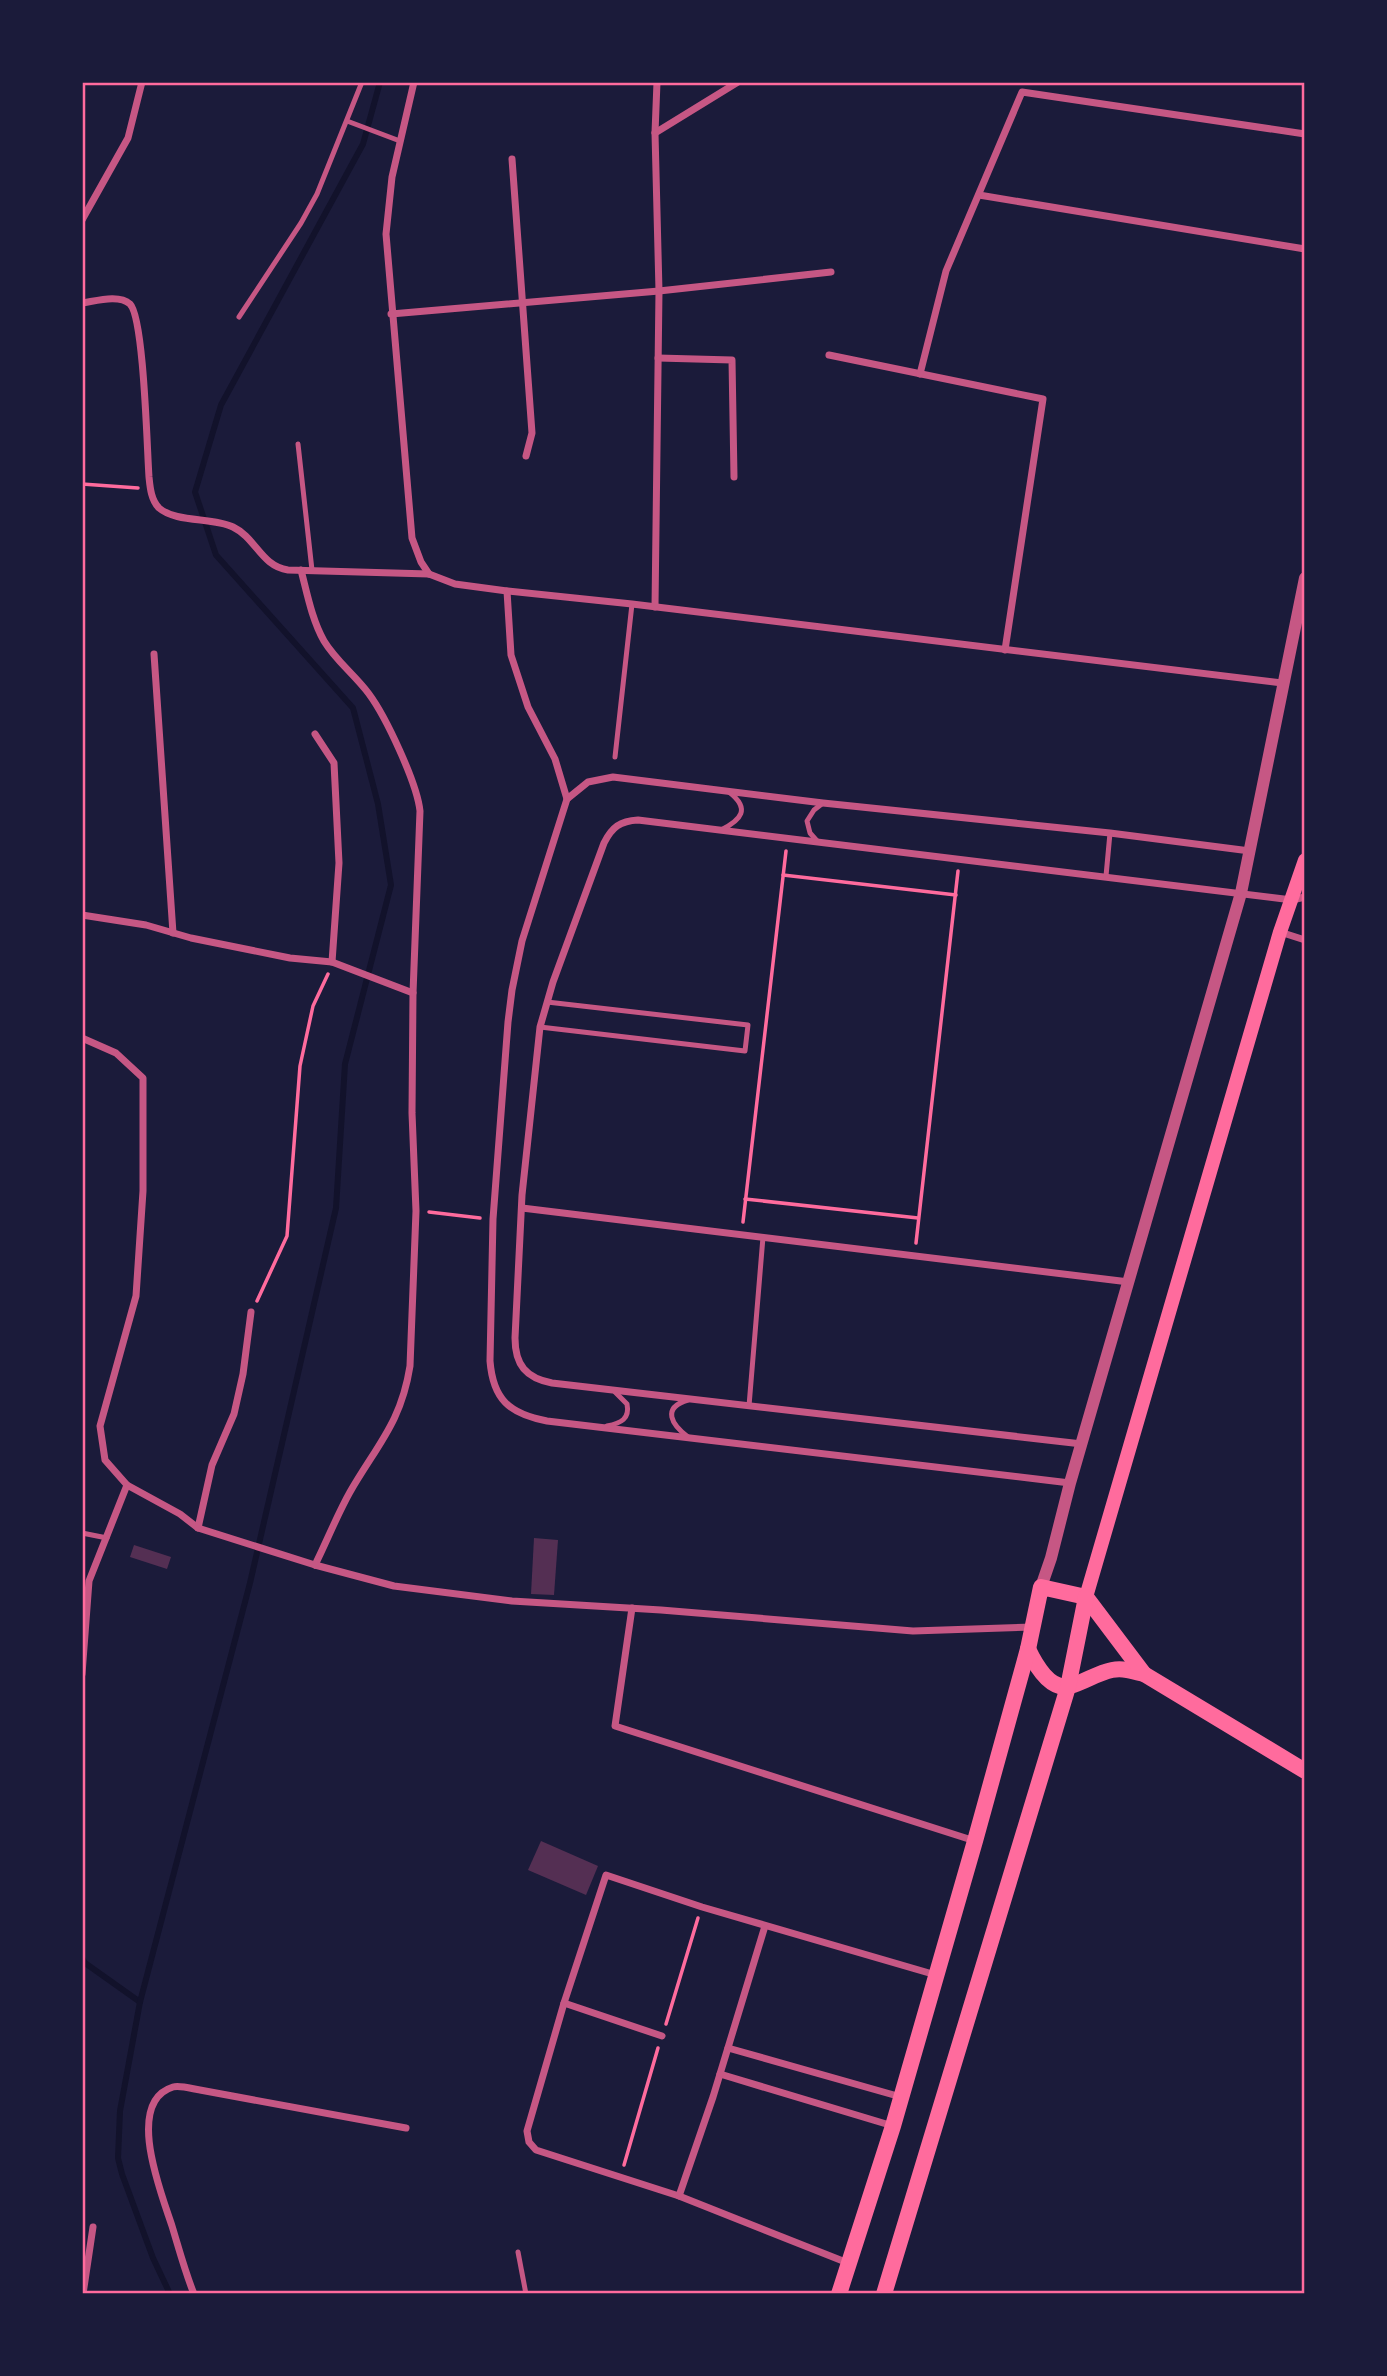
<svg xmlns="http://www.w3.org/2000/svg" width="1387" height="2376" font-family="'Times New Roman',serif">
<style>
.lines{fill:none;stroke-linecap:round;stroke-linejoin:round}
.stream{stroke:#12122b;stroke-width:6}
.building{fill:#542f53}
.path{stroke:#ff6b9d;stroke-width:3.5}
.service{stroke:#c65784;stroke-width:5}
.minor{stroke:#c65784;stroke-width:7}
.tertiary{stroke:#c65784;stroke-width:12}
.secondary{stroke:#ff6b9d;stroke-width:14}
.primary{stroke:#ff6b9d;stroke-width:16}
.neatline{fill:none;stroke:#ff6b9d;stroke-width:2.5}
</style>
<rect width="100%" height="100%" fill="#1b1b3a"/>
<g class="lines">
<g class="stream">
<polyline points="82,1958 85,1963 140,2002"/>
<polyline points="170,2294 153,2258 122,2174 118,2158 120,2111 140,2002 250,1583 336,1208 345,1064 391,885 378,804 353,708 216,555 195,492 221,405 363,144 380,82"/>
</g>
</g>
<g class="building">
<polygon points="534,1538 558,1540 554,1595 531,1594"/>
<polygon points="134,1545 171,1557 167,1569 130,1557"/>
<polygon points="541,1841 598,1866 586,1895 528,1870"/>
</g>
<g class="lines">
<g class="path">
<polyline points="82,484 138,488"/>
<polyline points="783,875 956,895"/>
<polyline points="745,1199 918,1218"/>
<polyline points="429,1212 480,1218"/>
<polyline points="743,1222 786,851"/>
<polyline points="916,1243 958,871"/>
<polyline points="257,1301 287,1236 300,1066 313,1006 328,974"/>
<polyline points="666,2024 698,1918"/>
<polyline points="624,2165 658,2048"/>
</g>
<g class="service">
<polyline points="347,121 400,141"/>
<polyline points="239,317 301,223 317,194 362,82"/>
<polyline points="298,444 312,570"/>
<polyline points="615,757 632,604"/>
<path d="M721,830C741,820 751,809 729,792"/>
<polyline points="818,842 810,833 807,821 814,810 823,803"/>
<polyline points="1106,876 1110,833"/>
<polyline points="540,1027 745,1051 748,1025 547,1002"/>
<path d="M688,1400C661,1408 672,1425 688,1437"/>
<polyline points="749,1406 763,1237"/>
<path d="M607,1426C621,1423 630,1419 627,1404L615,1392"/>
<polyline points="82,1533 107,1538"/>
<polyline points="518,2252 526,2294"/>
</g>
<g class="minor">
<polyline points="414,82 392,177 386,234 412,538 421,562 429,574"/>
<polyline points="655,133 738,82"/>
<polyline points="512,159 532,433 526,456"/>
<polyline points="979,195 1305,249"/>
<polyline points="82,220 128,138 142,82"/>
<path d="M82,303C96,301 119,294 130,304C144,318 147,450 149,477C150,487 151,500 159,508C176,523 213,517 233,527C256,538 261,566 288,570L429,574L455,584L507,591L632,604L1282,683"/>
<polyline points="391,314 659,291 831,272"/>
<polyline points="829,355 1043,399 1005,650"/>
<polyline points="658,358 732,360 734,477"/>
<polyline points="920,374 946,271 1022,92 1305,134"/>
<path d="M301,570C307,593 312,620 324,641C336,661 355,675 369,694C386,717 417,783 420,811L413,993L412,1113L416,1211L410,1366C401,1423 377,1445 350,1492C337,1515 327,1541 315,1565"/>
<polyline points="507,591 511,655 528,707 555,759 567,799"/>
<polyline points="655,607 659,291 655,133 657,82"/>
<polyline points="154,654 173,933"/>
<polyline points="315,734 334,763 339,863 332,962"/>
<polyline points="82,915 146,925 191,938 290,958 332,962 413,993"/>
<polyline points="1280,932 1305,940"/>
<polyline points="82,1038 116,1053 143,1078 143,1191 136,1296 100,1426 105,1460 127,1485 180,1514 198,1528 315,1565 394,1586 512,1601 661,1610 913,1631 1033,1627"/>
<polyline points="522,1208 1129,1282"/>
<path d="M1082,1444L552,1383C526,1378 515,1365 515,1338L522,1195L540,1027L553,982L604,843C612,827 620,821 638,820L1292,900L1305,897"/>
<path d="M1070,1483L547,1421C509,1414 493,1399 490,1361L493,1219L508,1022L512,990L522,941L567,799L588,782L613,777L823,803L1110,833L1250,851"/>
<polyline points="198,1528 212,1465 234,1414 243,1374 251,1312"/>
<polyline points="632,1608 615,1726 975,1841"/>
<polyline points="82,1674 89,1581 127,1485"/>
<polyline points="564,2003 662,2036"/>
<polyline points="728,2048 901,2097"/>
<polyline points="720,2074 893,2126"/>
<polyline points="679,2196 713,2097 765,1926"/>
<polyline points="848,2263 679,2196 536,2150 529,2142 527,2131 564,2003 606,1875 702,1907 936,1975"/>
<polyline points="83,2294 93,2227"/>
<path d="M194,2294C185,2272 179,2249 172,2226C162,2195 124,2102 173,2087C180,2085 193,2089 200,2090L406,2128"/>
</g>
<polyline class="tertiary" points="1041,1587 1051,1558 1070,1483 1241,893 1305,578"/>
<polyline class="secondary" points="1086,1597 1280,932 1305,860"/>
<g class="primary">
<path d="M1028,1649C1035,1664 1050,1691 1070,1686C1085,1682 1097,1673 1112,1670C1123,1668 1133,1671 1144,1674L1305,1771"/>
<polyline points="839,2294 893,2126 975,1841 1028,1649 1041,1587 1086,1597 1144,1674"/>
<polyline points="884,2294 1068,1687 1086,1597"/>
</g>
</g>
<rect width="1387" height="2376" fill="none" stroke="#1b1b3a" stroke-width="168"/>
<rect x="84" y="84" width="1219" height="2208" class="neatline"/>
</svg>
